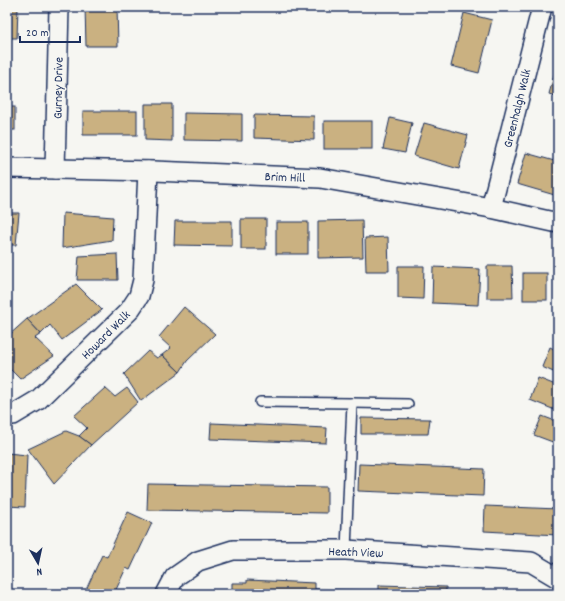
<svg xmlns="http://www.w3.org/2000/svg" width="565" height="601" font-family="Dekko,sans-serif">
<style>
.building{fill:#cab181;stroke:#1b2f5e}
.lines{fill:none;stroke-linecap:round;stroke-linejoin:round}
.service-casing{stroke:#1b2f5e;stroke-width:12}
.minor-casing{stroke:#1b2f5e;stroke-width:22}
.service{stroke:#f6f6f2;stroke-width:9}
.minor{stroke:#f6f6f2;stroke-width:19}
.labels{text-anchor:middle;stroke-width:3;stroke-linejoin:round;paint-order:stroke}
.street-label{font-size:13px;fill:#1b2f5e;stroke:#f6f6f2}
</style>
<rect width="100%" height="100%" fill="#f6f6f2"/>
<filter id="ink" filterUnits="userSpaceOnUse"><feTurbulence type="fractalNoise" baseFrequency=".025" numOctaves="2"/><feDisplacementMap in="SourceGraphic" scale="8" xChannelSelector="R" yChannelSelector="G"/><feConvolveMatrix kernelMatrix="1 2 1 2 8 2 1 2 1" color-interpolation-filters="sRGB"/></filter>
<g filter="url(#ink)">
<g class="building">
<polygon points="7,7 18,7 17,38 7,38"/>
<polygon points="85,7 117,7 118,46 86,46"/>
<polygon points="464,13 492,20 479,73 451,66"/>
<polygon points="558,61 558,97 549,94"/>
<polygon points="145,104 172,104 172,141 145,140"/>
<rect x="7" y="107" width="8" height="23"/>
<rect x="83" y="111" width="54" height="24"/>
<polygon points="184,113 242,114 242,141 184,140"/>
<polygon points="254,115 314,116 314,140 254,138"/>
<polygon points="390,118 412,123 405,153 383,149"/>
<rect x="324" y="121" width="48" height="28"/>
<polygon points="424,123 468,135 459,169 414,156"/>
<polygon points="526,153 558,162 558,196 517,184"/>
<polygon points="7,213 19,213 16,245 7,245"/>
<polygon points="63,213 113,217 112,240 62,248"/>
<rect x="241" y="219" width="25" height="30"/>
<polygon points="362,220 363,257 318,258 318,221"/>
<polygon points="175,221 232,221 232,246 174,245"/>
<rect x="276" y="222" width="32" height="32"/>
<polygon points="388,237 389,271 366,271 365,238"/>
<polygon points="117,254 118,280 77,280 79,256"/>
<polygon points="398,266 424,266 423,299 398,298"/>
<polygon points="487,266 512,266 513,298 487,298"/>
<polygon points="433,267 480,269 478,305 432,303"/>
<rect x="523" y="273" width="24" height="27"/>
<polygon points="76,284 102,310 62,340 50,325 41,334 27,319"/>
<polygon points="184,307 215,334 187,361 180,372 162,355 171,348 159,337"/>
<polygon points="27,319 41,334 35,338 54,356 20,379 7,366 7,337"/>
<polygon points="550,347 558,351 558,374 542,367"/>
<polygon points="148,351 157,358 162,355 180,372 141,401 124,374"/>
<polygon points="538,378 558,386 558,403 555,410 530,400"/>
<polygon points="105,388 115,397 127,388 138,402 91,445 79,436 87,428 74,416"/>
<polygon points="542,416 558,422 558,444 534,435"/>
<polygon points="361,418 430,419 428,434 361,434"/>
<polygon points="211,423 327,428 326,443 210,439"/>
<polygon points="66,431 79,436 91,445 54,484 28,449"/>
<polygon points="7,453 27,455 25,507 7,506"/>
<polygon points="359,464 484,469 483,496 358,491"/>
<polygon points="148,484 327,487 327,513 147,510"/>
<polygon points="485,506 558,509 558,535 484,531"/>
<polygon points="128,512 152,523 130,570 126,568 114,594 84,594 102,555 107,557"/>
<polygon points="247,580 315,583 315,589 379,591 379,585 446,587 446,593 469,594 232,594 232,583 247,583"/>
</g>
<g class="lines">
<g class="service-casing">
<g id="service">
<polyline points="260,402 352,403 346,550"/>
<polyline points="352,403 408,404"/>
</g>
</g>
<g class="minor-casing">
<g id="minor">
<polyline points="7,168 154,171 320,178 491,208 558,223"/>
<polyline points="55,169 59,7"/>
<polyline points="491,208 542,7"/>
<polyline points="7,416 13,415 38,400 129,311 139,296 143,280 148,171"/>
<polyline points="166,594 175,577 198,561 233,550 346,550 531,562 558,578"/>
</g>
</g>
<use href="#service" class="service"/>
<use href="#minor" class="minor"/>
</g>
</g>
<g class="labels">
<g class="street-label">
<text transform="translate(57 88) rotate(-89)" y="5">Gurney Drive</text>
<text transform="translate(516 108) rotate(-76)" y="5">Greenhalgh Walk</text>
<text transform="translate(285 176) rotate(2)" y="5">Brim Hill</text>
<text transform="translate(105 334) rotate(-45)" y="5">Howard Walk</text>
<text transform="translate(356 551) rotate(2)" y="5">Heath View</text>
</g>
</g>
<rect width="565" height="601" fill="none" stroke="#f6f6f2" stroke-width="24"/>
<rect x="12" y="12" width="541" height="577" fill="none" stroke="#1b2f5e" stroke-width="1.5" filter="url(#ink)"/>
<g transform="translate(38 563) rotate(171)" stroke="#f6f6f2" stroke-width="3" paint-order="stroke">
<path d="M0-3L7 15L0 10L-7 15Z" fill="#1b2f5e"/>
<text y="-6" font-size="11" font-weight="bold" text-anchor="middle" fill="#1b2f5e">N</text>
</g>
<path d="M20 36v6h60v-6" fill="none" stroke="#1b2f5e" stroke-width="2"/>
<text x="26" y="36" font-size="12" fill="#1b2f5e" stroke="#f6f6f2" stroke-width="3" paint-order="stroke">20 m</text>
</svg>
